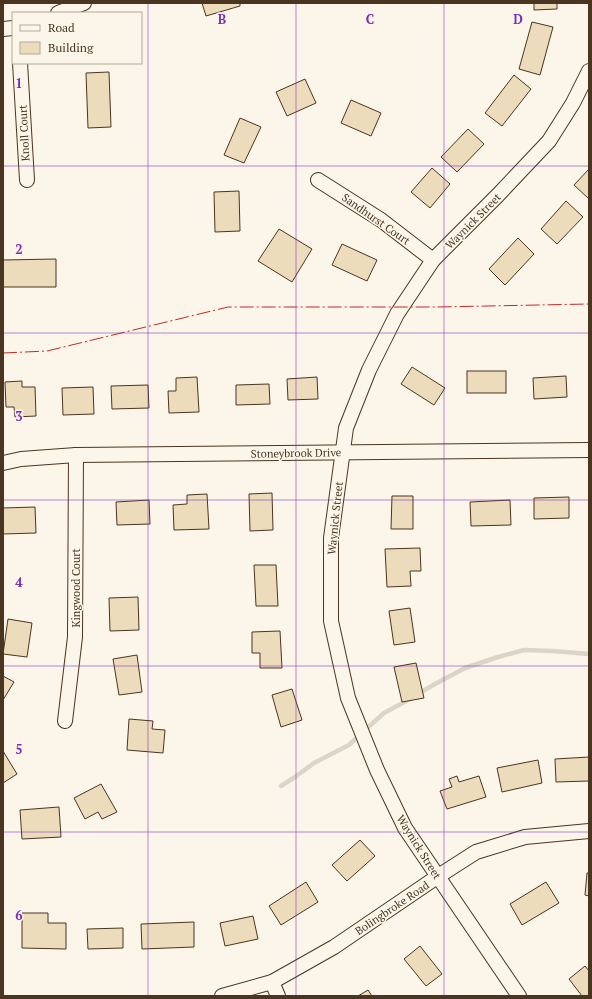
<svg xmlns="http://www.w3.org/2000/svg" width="592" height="999" font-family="'PT Serif',serif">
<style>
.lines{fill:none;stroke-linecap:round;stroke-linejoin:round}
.stream{stroke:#dcd4c6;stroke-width:4.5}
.building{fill:#ecdcbc;stroke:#4a3520}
.minor-casing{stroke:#4a3520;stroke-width:16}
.minor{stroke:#fbf6e9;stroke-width:14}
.power{stroke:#c62828;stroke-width:1;stroke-dasharray:14 3 2 3;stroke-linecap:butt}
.grid{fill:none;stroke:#7b2cbf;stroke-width:1;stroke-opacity:0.55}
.labels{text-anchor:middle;stroke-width:3;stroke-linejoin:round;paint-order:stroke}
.street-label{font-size:11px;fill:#4a3520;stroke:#fbf6e9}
.grid-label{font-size:13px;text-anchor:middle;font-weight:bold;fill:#7b2cbf;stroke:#fbf6e9;stroke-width:3;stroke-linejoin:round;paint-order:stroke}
</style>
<rect width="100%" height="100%" fill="#fbf6e9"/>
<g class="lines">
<g class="stream">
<polyline points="418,694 435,684 465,668 498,657 524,650 553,651 589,654"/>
<polyline points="281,786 295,777 314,763 349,745 365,730 384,713 410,699"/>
</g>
</g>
<g class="building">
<polygon points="202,3 240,3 240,6 206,16"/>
<polygon points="534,3 557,3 557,9 534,10"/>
<polygon points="532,22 553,27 540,75 519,69"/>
<polygon points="109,72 111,127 88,128 86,73"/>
<polygon points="514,75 531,89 502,126 485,113"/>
<polygon points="305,79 316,103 287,116 276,92"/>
<polygon points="351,100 381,113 371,136 341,123"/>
<polygon points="240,118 261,127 244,163 224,155"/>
<polygon points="468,129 484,144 457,172 441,157"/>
<polygon points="432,168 450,184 430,208 411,192"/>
<polygon points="589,169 589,199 574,185"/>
<polygon points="239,191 240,231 215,232 214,192"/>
<polygon points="566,201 583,217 557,244 541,229"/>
<polygon points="279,229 312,249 292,282 258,261"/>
<polygon points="518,238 534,254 505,285 489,269"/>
<polygon points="342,244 377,260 367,281 332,265"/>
<polygon points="56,259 56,287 3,287 3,260"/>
<polygon points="412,367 445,388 434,405 401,384"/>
<rect x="467" y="371" width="39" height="22"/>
<polygon points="566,376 567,397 534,399 533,378"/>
<polygon points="197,377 199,412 169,413 168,391 176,391 176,378"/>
<polygon points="317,377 318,399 288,400 287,379"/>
<polygon points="22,381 22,387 35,387 36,416 15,417 14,407 6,407 5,382"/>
<polygon points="269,384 270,404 236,405 236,385"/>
<polygon points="148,385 149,408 112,409 111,386"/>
<polygon points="93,387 94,414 63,415 62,388"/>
<polygon points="272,493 273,530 250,531 249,494"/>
<polygon points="207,494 209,529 174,530 173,505 187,504 187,495"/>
<polygon points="392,496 413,496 413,529 391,529"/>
<polygon points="569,497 569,518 534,519 534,498"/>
<polygon points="149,500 150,524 117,525 116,502"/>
<polygon points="510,500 511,525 471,526 470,502"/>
<polygon points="35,507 36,533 3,534 3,508"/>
<polygon points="420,548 421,571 410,571 411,586 387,587 385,549"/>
<polygon points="254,565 276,565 278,606 256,606"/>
<polygon points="138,597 139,630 110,631 109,598"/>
<polygon points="410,608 415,642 394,645 389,611"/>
<polygon points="8,619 32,623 27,657 3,654"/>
<polygon points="280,631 282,668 260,668 260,653 252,653 252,632"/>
<polygon points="137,655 142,692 119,695 113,659"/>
<polygon points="416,663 424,698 402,702 394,667"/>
<polygon points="3,676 14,682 3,700"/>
<polygon points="292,689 302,720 281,727 272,695"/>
<polygon points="129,719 153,721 152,729 165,730 163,753 127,750"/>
<polygon points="3,751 17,774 3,783"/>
<polygon points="589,757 589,781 556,782 555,759"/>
<polygon points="538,760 542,783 502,792 497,768"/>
<polygon points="457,776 459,782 479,776 486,797 447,809 440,791 452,787 449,779"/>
<polygon points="101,784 117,812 102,819 98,812 85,819 74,798"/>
<polygon points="59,807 61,837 22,839 20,810"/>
<polygon points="360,840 375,856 347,881 332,865"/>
<polygon points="587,873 589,873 589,896 585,895"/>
<polygon points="306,882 318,902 281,925 269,906"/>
<polygon points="546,882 559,903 522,925 510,904"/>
<polygon points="22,913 48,913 48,923 66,923 66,949 22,948"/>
<polygon points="253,916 258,939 225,946 220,923"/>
<polygon points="194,922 194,947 142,949 141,924"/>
<polygon points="123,928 123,948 88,949 87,929"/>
<polygon points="420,946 442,974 426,986 404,959"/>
<polygon points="585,966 589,971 589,996 582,996 569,979"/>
<polygon points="368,990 372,996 358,996"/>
</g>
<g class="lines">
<g class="minor-casing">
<g id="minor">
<polyline points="58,13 84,3"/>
<polyline points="3,29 13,28"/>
<polyline points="20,63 27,180"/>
<polyline points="318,180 381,220 433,260"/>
<polyline points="3,463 21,459 76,455 589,450"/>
<polyline points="65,721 75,637 76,455"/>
<polyline points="272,982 278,996"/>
<polyline points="222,996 272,982 334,947 437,877 476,852 525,837 589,831"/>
<polyline points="519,996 405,828 377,770 348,698 331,621 331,538 346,428 369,370 397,314 433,260 498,195 549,141 573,103 589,71"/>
</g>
</g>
<use href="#minor" class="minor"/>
<polyline class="power" points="3,353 47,351 228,307 437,307 589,304"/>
</g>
<path class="grid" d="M148,3V996M296,3V996M444,3V996M3,166H589M3,333H589M3,500H589M3,666H589M3,832H589"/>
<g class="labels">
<g class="street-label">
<text transform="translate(24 133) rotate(-93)" y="4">Knoll Court</text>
<text transform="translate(376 219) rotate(35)" y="4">Sandhurst Court</text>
<text transform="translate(473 221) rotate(-45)" y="4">Waynick Street</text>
<text transform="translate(296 453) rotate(-1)" y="4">Stoneybrook Drive</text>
<text transform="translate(335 518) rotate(-84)" y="4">Waynick Street</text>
<text transform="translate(76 588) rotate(-90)" y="4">Kingwood Court</text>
<text transform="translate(419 847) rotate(58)" y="4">Waynick Street</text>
<text transform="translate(392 908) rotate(-34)" y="4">Bolingbroke Road</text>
</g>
</g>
<g class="grid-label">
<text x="222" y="24">B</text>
<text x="370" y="24">C</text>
<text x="518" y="24">D</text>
<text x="19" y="88">1</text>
<text x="19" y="254">2</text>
<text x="19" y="421">3</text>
<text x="19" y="587">4</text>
<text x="19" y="754">5</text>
<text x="19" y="920">6</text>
</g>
<rect width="592" height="999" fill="none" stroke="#4a3520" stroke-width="8"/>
<rect x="12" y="12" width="130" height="52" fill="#fbf6e9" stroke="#b4a999"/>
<rect x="20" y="25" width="20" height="6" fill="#fbf6e9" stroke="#b4a999"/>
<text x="48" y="32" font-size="12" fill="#4a3520">Road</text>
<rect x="20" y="42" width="20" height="12" fill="#ecdcbc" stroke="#b4a999"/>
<text x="48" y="52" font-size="12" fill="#4a3520">Building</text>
</svg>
